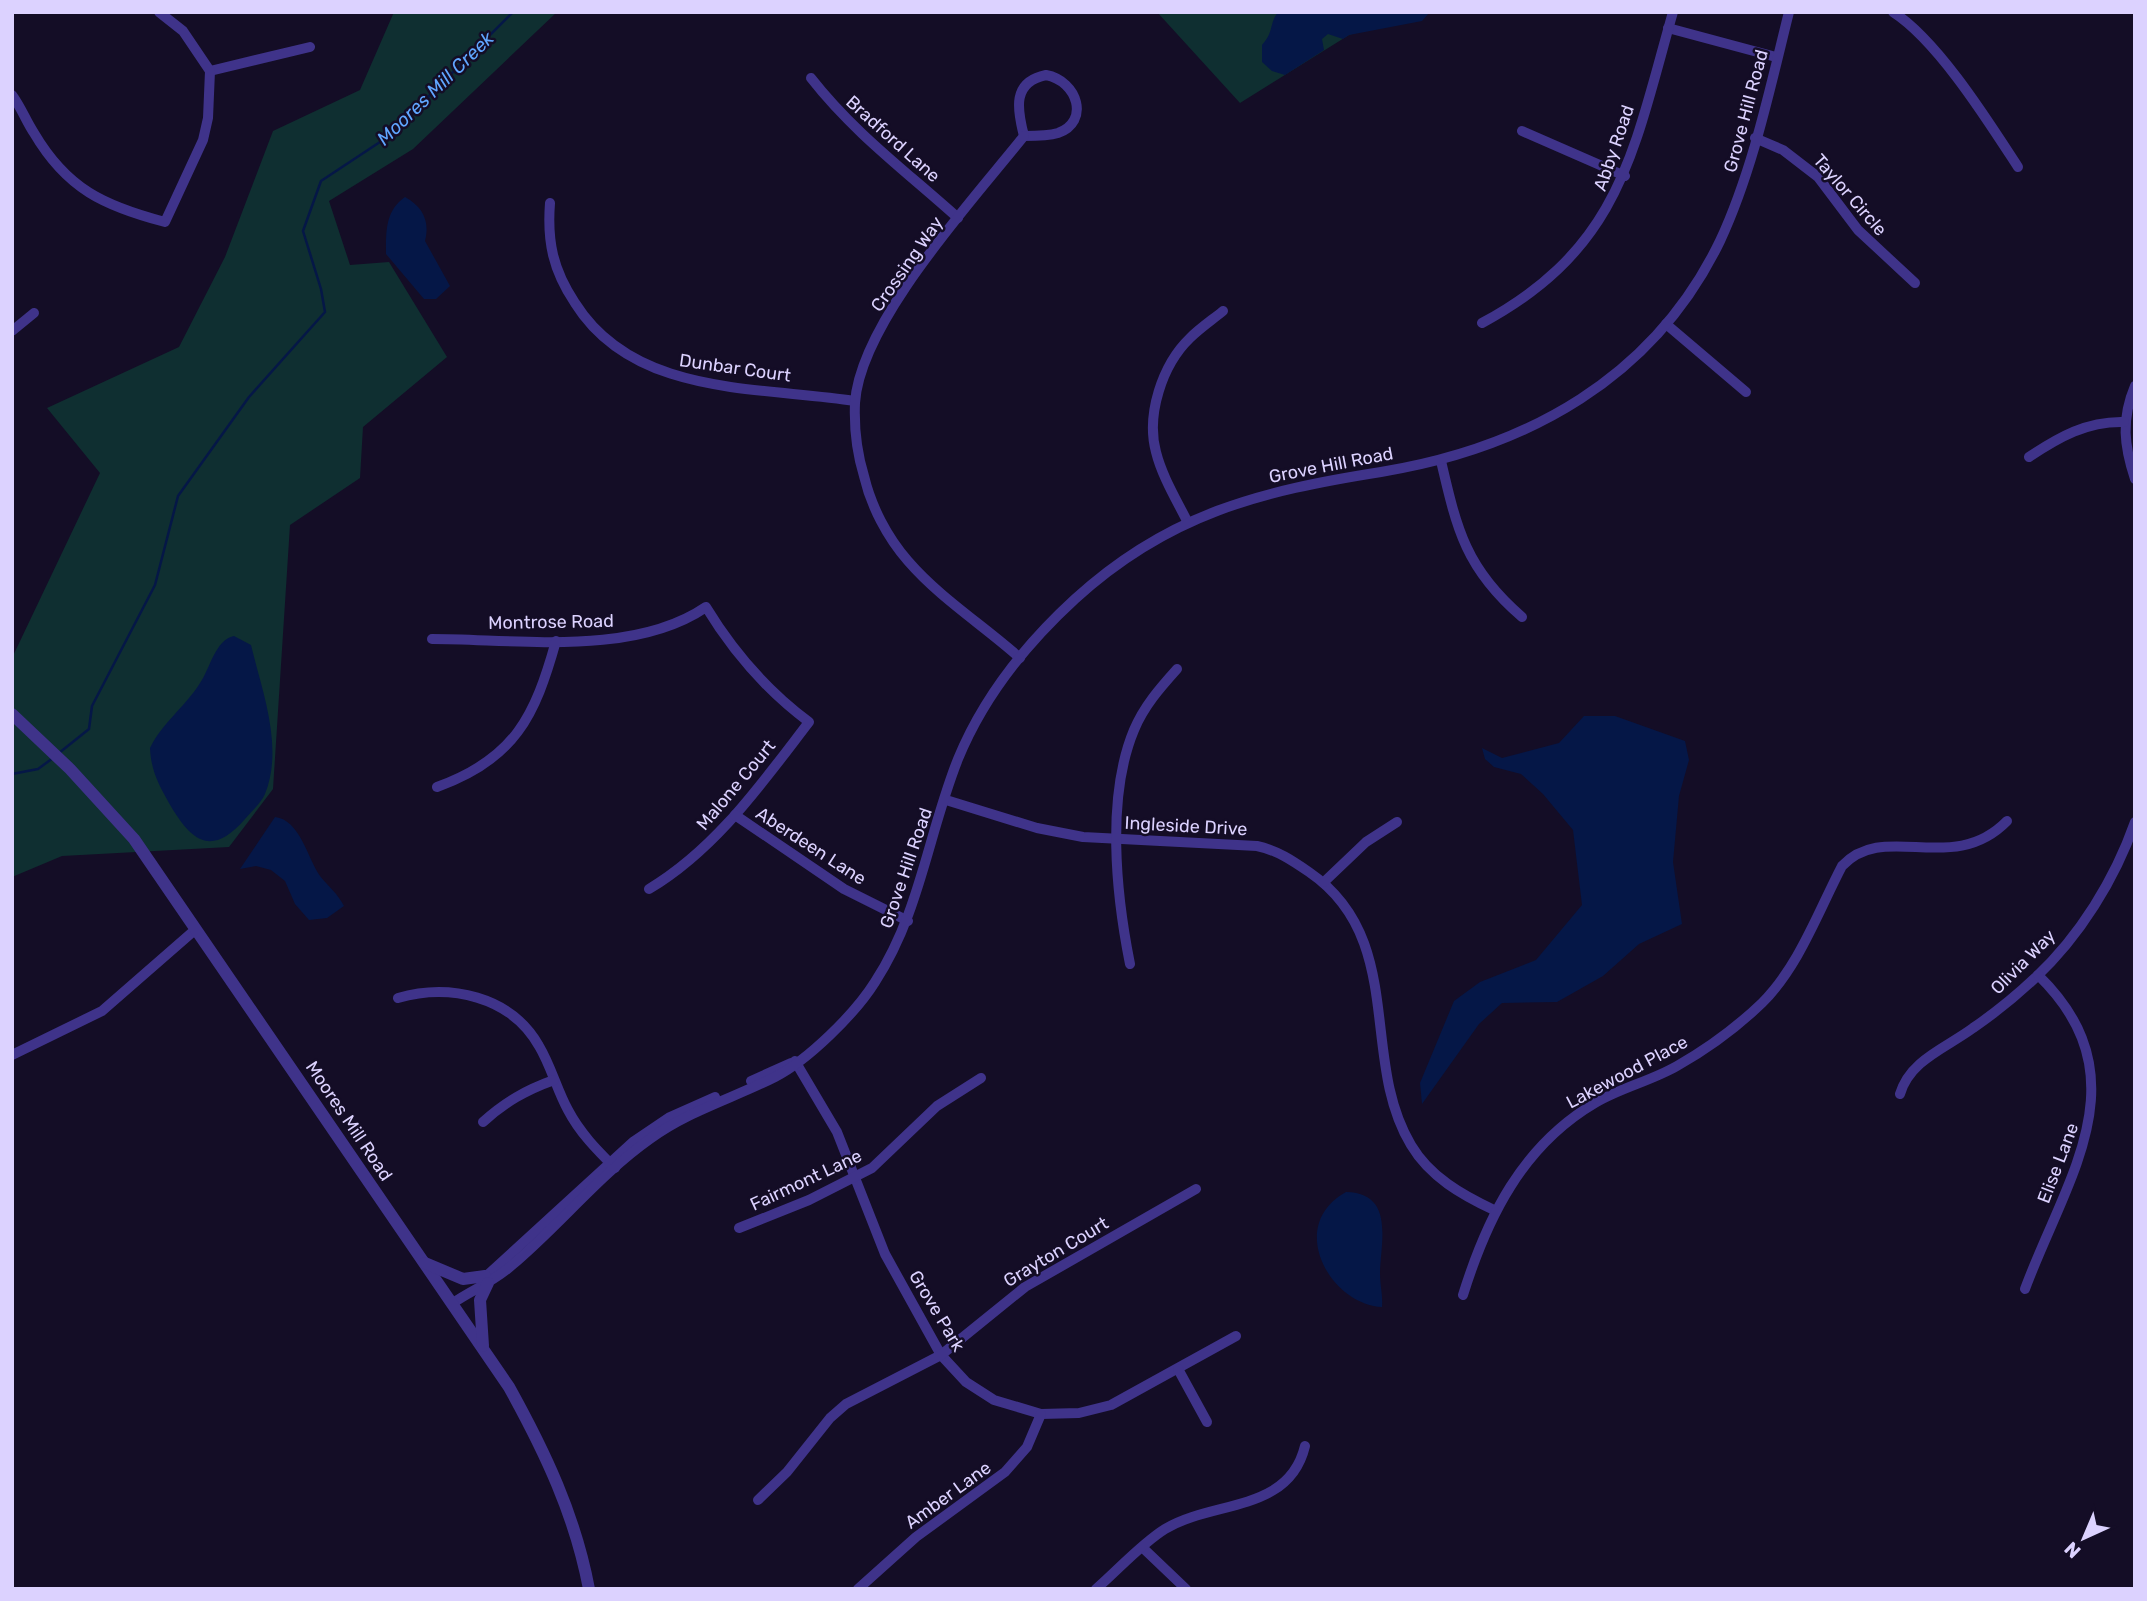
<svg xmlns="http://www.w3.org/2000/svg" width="2147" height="1601" font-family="Rubik,sans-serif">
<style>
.green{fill:#0f2f31}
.water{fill:#051747}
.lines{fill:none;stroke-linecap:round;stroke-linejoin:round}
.stream{stroke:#051747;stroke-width:2.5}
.minor{stroke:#3f338a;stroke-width:10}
.tertiary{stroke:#3f338a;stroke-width:12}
.labels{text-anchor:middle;stroke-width:5;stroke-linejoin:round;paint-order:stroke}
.street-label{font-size:18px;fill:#dcd2ff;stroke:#140d26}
.water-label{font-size:19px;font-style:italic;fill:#60a6ff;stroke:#140d26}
</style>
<rect width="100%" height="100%" fill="#140d26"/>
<g class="green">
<polygon points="394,12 557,12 413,149 329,201 350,265 389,262 447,357 363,427 360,478 290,525 273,789 229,847 62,856 12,877 12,658 100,473 47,408 179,347 225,257 273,131 360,90"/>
<polygon points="1157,12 1419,12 1349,35 1240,103"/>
</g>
<g class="water">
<path d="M1278,12H1430L1422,21L1349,35L1343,39L1328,34L1322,39L1324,50L1285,75L1272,71L1262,62V45C1274,32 1269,24 1278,12Z"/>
<path d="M405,197C423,207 430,221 425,241L450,286L436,299H424L386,254C386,232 385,211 405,197Z"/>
<path d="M234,636L251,645C262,691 284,747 265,794C261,803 252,811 245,819C211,858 191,841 169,803C159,785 151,771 150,748C162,723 185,707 200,683C210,669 215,640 234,636Z"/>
<polygon points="1584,716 1615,716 1685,741 1689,760 1679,796 1673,862 1682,924 1639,944 1603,976 1557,1002 1502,1003 1479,1024 1422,1104 1420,1083 1454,1001 1480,982 1536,960 1582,905 1573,830 1543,794 1521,774 1494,767 1485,759 1482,748 1502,758 1559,743"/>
<path d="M275,817C300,820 307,857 320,876C328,886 338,894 344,906L327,918L309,920L295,904L285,881L271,870L256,866L240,869Z"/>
<path d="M1346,1192C1396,1193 1380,1244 1380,1274C1380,1286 1383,1295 1382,1307C1331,1305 1285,1226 1346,1192Z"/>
</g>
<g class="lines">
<g class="stream">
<polyline points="59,753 89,729 92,706 155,585 178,496 249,397 325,312 321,289 303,231 321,181 389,136 513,12"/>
<polyline points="12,774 38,769 53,758"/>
</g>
<g class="minor">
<path d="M1893,12C1938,41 1988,121 2018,167"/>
<polyline points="1668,28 1776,57"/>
<polyline points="210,71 310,47"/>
<path d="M1046,75C1078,81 1090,122 1058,133C1048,136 1035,136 1024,136C1017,109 1012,82 1046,75Z"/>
<path d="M811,78C854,133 907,172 958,218"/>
<path d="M12,95C21,107 26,121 34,133C67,189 104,206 165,222L203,140L208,118L210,71L183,31L159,12"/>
<polyline points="1522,131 1625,176"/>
<polyline points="1755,138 1783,150 1818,177 1858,230 1915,283"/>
<path d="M550,203C547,242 553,270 575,303C634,397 758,386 855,401"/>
<path d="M1482,323C1621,248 1633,152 1673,12"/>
<polyline points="1666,324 1746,392"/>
<polyline points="12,331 34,313"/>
<path d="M2135,386C2121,419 2124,446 2135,479"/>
<path d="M2029,457C2059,437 2087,421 2124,422"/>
<path d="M1441,461C1457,530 1466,569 1522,617"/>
<path d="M1187,521C1176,499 1162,476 1156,452C1146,415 1162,365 1190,338C1200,328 1212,320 1223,311"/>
<path d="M432,639C517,639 633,657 706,607C734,653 766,690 809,722C762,783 716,849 649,889"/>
<path d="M1020,658C983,625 940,598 908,561C887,537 871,506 864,476C857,453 854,427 855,403C860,322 974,199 1024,136"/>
<path d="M437,787C515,759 535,716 556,641"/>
<path d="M946,800L1037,828L1083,837L1257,846C1277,850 1293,861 1309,872C1407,939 1359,1059 1411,1145C1430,1177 1462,1195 1494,1210"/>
<polyline points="735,815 844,889 908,921"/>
<polyline points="1324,882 1366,842 1397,822"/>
<path d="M1130,964C1116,894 1106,797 1134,730C1144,706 1160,688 1177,669"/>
<path d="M398,998C449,983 511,996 539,1046C551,1066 557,1090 568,1110C580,1133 597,1150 615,1168"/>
<polyline points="12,1055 102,1011 196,929"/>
<polyline points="795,1061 837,1132 885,1254 941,1355 966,1382 994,1400 1041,1414 1079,1413 1111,1405 1236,1336"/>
<polyline points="751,1081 791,1063"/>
<path d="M1900,1094C1910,1060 1946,1048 1973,1028C1995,1013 2016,996 2035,978C2080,936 2115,879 2135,822"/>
<path d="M483,1122C505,1102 526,1090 554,1080"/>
<polyline points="739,1228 809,1200 872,1168 937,1106 981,1078"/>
<polyline points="481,1281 633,1142 670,1117 715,1097"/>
<path d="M2025,1289C2066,1178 2144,1078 2038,975"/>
<path d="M1463,1295C1487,1218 1522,1146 1595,1103C1620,1088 1651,1081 1677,1066C1707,1049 1737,1027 1762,1003C1799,966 1818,912 1842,866C1885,820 1952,877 2007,821"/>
<path d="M453,1303C472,1290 493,1282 511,1266C559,1226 599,1175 650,1139C688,1111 734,1098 775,1077C808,1060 855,1014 875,982C920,913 928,834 958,759C983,698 1027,643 1075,599C1168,514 1260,491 1381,472C1527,448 1654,378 1720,241C1753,170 1770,88 1789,12"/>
<polyline points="1178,1369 1207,1422"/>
<polyline points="758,1500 787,1472 830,1418 846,1404 941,1355 1025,1287 1196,1189"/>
<polyline points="1143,1548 1186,1589"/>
<polyline points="858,1589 916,1537 1005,1472 1027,1447 1041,1414"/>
<path d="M1096,1589C1118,1570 1141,1544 1165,1529C1213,1500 1289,1513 1305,1446"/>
</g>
<g class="tertiary">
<path d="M12,714L70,769L134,839L509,1387C545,1452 575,1515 589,1589"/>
<polyline points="425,1263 463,1279 485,1276"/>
<polyline points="483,1346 480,1300 488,1283"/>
</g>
</g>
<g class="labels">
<g class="street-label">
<text transform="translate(1746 111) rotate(-75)" y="6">Grove Hill Road</text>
<text transform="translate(893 139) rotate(42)" y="6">Bradford Lane</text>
<text transform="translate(1614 148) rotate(-71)" y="6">Abby Road</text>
<text transform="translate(1850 195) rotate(49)" y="6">Taylor Circle</text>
<text transform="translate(907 264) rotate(-55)" y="6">Crossing Way</text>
<text transform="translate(735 368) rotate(8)" y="6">Dunbar Court</text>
<text transform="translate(1331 465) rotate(-11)" y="6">Grove Hill Road</text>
<text transform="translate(551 622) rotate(-1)" y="6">Montrose Road</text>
<text transform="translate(736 785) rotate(-50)" y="6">Malone Court</text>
<text transform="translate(1186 826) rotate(3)" y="6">Ingleside Drive</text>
<text transform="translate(811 846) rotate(33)" y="6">Aberdeen Lane</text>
<text transform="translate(906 868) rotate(-71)" y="6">Grove Hill Road</text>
<text transform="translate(2023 962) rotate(-45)" y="6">Olivia Way</text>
<text transform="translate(1627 1072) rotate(-28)" y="6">Lakewood Place</text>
<text transform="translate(349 1121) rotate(56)" y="6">Moores Mill Road</text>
<text transform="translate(2058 1163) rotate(-69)" y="6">Elise Lane</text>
<text transform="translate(806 1180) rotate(-25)" y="6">Fairmont Lane</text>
<text transform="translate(1056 1252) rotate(-31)" y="6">Grayton Court</text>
<text transform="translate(937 1311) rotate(59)" y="6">Grove Park</text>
<text transform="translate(948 1495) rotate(-36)" y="6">Amber Lane</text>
</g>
<g class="water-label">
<text transform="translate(435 88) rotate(-44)" y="7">Moores Mill Creek</text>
</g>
</g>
<rect width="2147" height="1601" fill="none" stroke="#dcd2ff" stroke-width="28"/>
<g transform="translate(2084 1538) rotate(224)" stroke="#140d26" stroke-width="5" paint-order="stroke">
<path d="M0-5L12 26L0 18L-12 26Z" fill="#dcd2ff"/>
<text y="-10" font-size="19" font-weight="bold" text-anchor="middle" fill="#dcd2ff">N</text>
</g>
</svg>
